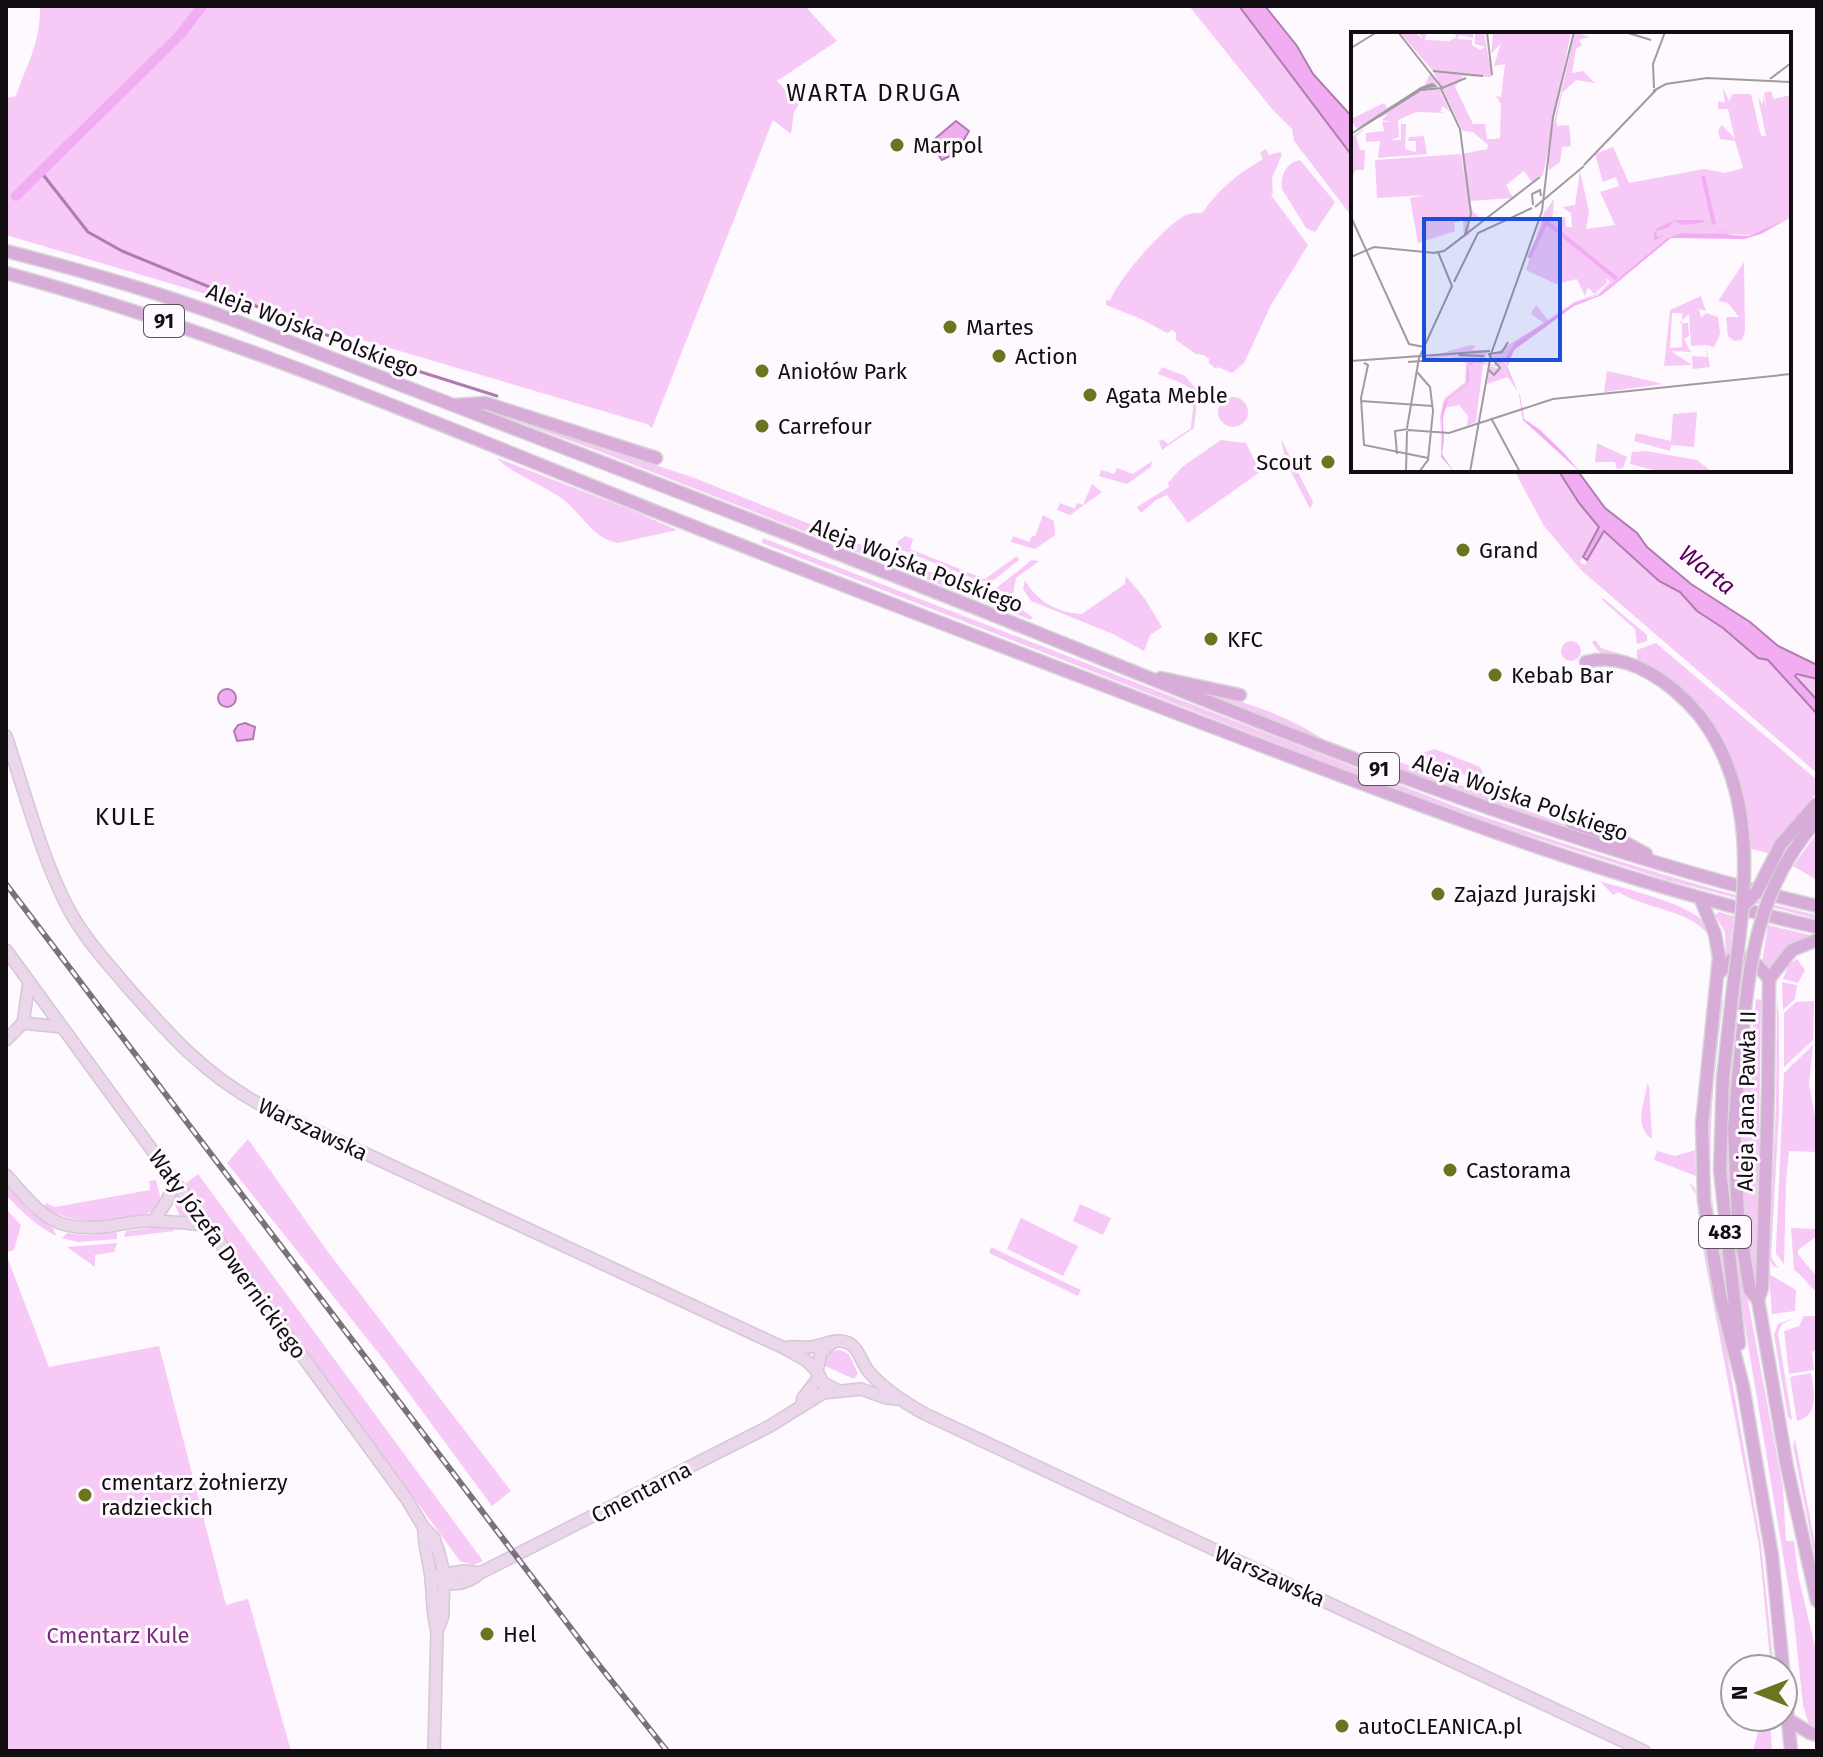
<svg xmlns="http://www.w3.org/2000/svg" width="1823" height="1757" font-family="'Fira Sans',sans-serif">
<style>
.green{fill:#f6c9f6}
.water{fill:#f2adf2;stroke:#ae7dae;stroke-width:2}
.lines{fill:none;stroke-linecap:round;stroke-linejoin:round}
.stream{stroke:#ae7dae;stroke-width:3}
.canal{stroke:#f2adf2;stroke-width:10}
.secondary-casing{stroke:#d4c8d4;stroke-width:14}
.primary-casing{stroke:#d9d8d9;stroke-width:15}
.secondary{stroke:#ecd6ec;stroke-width:11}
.primary{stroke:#d8acd9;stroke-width:12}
.rail-casing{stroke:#787378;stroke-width:6}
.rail{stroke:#fef9fe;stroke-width:3;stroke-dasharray:9;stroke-linecap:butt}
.primary-bridge-casing{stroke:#d9d8d9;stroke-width:15;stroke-linecap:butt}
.primary-bridge{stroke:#d8acd9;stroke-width:12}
.poi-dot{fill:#6b751f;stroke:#fef9fe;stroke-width:3}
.labels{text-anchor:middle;stroke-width:6;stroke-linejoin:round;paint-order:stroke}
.shield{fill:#fef9fe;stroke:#585458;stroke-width:2}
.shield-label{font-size:20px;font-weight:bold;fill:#110d11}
.poi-label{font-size:22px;fill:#110d11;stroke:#fef9fe;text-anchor:start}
.street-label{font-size:22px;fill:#110d11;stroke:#fef9fe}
.park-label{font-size:22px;fill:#782a7b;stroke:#fef9fe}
.neighbourhood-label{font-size:24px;letter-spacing:2px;fill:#110d11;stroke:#fef9fe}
.water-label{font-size:24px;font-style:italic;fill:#57005b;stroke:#fef9fe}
.inset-river{fill:none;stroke:#f2adf2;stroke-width:4}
.inset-road{fill:none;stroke:#9f9b9f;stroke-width:2}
.view{fill:#1d4ed8;fill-opacity:0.15;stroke:#1d4ed8;stroke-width:4}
.inset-edge{fill:none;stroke:#110d11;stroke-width:4}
</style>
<rect width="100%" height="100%" fill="#fef9fe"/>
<g class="green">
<path d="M40,6H805L837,41L777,81L799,104L794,112L791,134L773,120L652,428L647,424L6,235V98L16,96C28,60 40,46 40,6Z"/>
<polygon points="1189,6 1239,6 1248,17 1353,157 1353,218 1294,141 1292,129 1272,109"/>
<path d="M1266,149L1269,155L1280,152L1282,154L1272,178L1273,193L1271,195L1308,245L1271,305L1244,363L1232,373L1218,367L1216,369L1208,362L1210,360L1204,355L1196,354L1176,340V333L1172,330L1167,333L1141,319L1106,305V300L1110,301C1118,279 1163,228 1184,216C1189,213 1196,213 1202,213C1219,189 1237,174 1263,159L1260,153Z"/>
<path d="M1300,160L1335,202L1315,232L1306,228L1282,189C1280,175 1286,163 1300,160Z"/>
<path d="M1162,367L1185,376L1198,391L1194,428L1162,450L1159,441L1163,439L1168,444L1191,428C1196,384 1199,390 1158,374Z"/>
<circle cx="1233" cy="412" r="15"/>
<polygon points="480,408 692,477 1020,608 1032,617 1031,620 601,452"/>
<polygon points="1281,439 1313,502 1310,509 1286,462"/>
<polygon points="1221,440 1246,443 1260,472 1188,523 1167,495 1156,500 1141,513 1137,507 1169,487 1168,483 1182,467"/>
<path d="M497,458L629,509L677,530L618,543C594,539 583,516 565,501C545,485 514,476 497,458Z"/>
<polygon points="1152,461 1151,467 1127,484 1099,476 1101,470 1114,474 1117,468 1133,474"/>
<polygon points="1514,470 1558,470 1579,503 1599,527 1580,562 1585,565 1603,531 1659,581 1675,588 1697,610 1723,628 1758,658 1768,660 1817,714 1817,773 1582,571 1544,526"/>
<polygon points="1092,484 1102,492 1070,515 1057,510 1060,503 1075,509 1077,503 1083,505"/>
<polygon points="1043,515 1054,521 1055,535 1035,549 1011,542 1013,536 1029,542 1032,536 1035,536"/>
<polygon points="905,536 913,539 910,549 985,579 1017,556 1019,560 994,580 980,581 899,549 897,542"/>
<path d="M763,538L1467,811C1582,850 1698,888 1817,915V919L1667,880L1443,808L762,543Z"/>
<polygon points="1032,560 1039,561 1016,578 1013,595 995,589"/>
<path d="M1126,576L1145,599L1162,627L1150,635L1144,651L1113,634L1031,601L1023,589L1025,580C1036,601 1058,613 1082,614L1125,584Z"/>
<polygon points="1603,598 1647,635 1647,641 1637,644 1635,629 1602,600"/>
<path d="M1595,640L1601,648L1637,659V650L1656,643L1817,780V793L1788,825L1768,853L1751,849C1746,791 1735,745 1695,704C1690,699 1684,691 1677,687C1655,673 1603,666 1592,642Z"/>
<circle cx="1571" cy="651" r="10"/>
<polygon points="1796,674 1817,679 1817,700 1802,684"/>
<path d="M1201,691C1243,701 1288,715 1324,740Z"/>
<polygon points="1435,749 1480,767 1488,783 1438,765 1419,756 1419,754"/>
<polygon points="1384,756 1563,824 1563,826 1411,774 1383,759"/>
<polygon points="1817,833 1817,880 1793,866"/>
<path d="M1600,881C1626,890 1693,903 1708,927C1719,945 1713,968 1710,988C1711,975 1717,956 1712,943C1701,910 1645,910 1619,892L1613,895Z"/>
<polygon points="1719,912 1734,916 1729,959 1726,958 1725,932 1715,915"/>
<polygon points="1768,925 1814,936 1786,947 1769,970 1762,962"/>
<polygon points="1797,959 1805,970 1798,983 1783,979 1789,965"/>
<polygon points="1782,982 1797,985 1795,999 1783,1010"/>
<path d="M1720,999L1723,1000C1715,1066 1707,1130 1712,1197C1715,1231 1728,1266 1728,1300L1713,1225L1708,1118Z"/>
<path d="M1756,999L1761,1000L1757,1292H1755C1743,1216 1737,1158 1744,1081H1747Z"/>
<polygon points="1777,1001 1779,1016 1779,1112 1771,1257 1778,1268 1773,1266 1769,1258 1776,1106"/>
<polygon points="1814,1001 1813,1040 1784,1067 1784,1013 1796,1002"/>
<polygon points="1738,1009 1741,1009 1729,1107 1730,1205 1783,1488 1786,1541 1794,1541 1798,1575 1817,1655 1817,1729 1809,1725 1803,1705 1794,1620 1735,1266 1726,1182 1725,1126"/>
<polygon points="1813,1045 1809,1084 1817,1127 1817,1152 1789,1151 1786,1181 1784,1264 1776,1254 1776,1249 1784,1073"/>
<path d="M1647,1084L1649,1086L1652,1139C1633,1126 1645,1103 1647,1084Z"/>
<polygon points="248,1139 328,1252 511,1491 492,1506 388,1365 227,1163"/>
<polygon points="1695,1150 1696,1176 1654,1160 1657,1151 1675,1156"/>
<polygon points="198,1174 483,1561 473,1565 460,1561 185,1184"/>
<path d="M156,1180L162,1203C139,1229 71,1226 44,1207L46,1203L55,1207L150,1190L149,1181Z"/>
<path d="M6,1183L30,1212L53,1228L56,1236C35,1225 22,1212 6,1195Z"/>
<polygon points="1689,1183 1694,1187 1698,1197 1707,1260 1726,1347 1761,1544 1774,1669 1771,1669 1759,1545 1700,1233 1697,1196"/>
<polygon points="174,1188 199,1218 180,1217 172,1198"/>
<polygon points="1080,1204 1111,1218 1103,1235 1073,1221"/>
<polygon points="6,1209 21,1225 14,1250 6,1252"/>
<polygon points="1021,1218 1078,1246 1063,1276 1007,1249"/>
<polygon points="173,1225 174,1231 124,1237 126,1231"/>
<path d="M1791,1228L1817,1229V1236L1798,1250V1254L1817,1277V1292C1808,1286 1804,1276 1794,1270Z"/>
<polygon points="117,1232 117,1239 78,1242 62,1238 67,1233 86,1235"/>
<polygon points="117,1243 114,1252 95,1255 95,1267 67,1247"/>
<polygon points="991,1247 1081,1290 1078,1296 989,1253"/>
<polygon points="6,1254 49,1367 159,1346 226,1605 248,1599 291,1751 6,1751"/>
<polygon points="1769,1274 1796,1290 1795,1311 1772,1314"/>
<polygon points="1804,1316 1817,1316 1817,1350 1812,1352 1814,1370 1789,1374 1784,1331 1799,1326"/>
<polygon points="1795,1318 1782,1324 1778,1333 1792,1420 1788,1417 1774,1335 1778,1324"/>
<path d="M839,1350C852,1352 852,1363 858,1373L854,1379L823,1365C826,1356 829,1351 839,1350Z"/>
<path d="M1811,1373C1814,1391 1820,1415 1797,1421L1790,1377Z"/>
<polygon points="1795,1439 1817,1554 1817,1567 1793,1446"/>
<polygon points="1770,1717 1772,1751 1753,1751 1762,1718"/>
</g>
<g class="water">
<polygon points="1239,6 1265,6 1297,46 1313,74 1353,118 1353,157"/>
<polygon points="956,121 969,131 956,153 942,160 930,143"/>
<polygon points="1558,470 1577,470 1605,508 1637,533 1647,547 1691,584 1750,622 1778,646 1817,665 1817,679 1797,674 1795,676 1817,700 1817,714 1768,660 1758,658 1723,628 1697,611 1680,592 1659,581 1604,531 1587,560 1583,557 1599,527 1579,503"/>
<circle cx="227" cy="698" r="9"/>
<polygon points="245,723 255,727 253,739 237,741 234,731 238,725"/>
</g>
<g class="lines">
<polyline class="stream" points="41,172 88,232 122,251 402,366 497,396"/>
<polyline class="canal" points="16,196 180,35 202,6"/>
<g class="secondary-casing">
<g id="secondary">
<path d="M6,736C24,789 41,855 66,904C81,934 103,958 124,983C167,1032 202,1073 261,1105L784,1348L807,1361L817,1371"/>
<polyline points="6,950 406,1498 424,1528 434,1538 439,1553 444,1574 443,1605 443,1616 437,1631"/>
<polyline points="23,1023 29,982"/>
<polyline points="6,1040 23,1023 61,1027"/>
<path d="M6,1175C41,1214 53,1234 110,1226C123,1224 139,1220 153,1221C171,1221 189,1224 208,1225"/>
<polyline points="154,1220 167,1201 175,1179"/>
<polyline points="832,1343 821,1352 817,1371 823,1383 837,1390"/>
<path d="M784,1348C793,1345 800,1348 809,1347C820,1347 830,1340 840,1341C859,1342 859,1360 869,1372C884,1389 905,1403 925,1414L1644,1751"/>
<polyline points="801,1407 803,1398 819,1377"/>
<path d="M424,1528C423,1546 430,1562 431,1579C433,1597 432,1614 437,1631L434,1751"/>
<polyline points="437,1575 465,1571 480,1573"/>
<path d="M431,1577C447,1587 466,1586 480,1573L770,1426L823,1393L861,1389L886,1398L898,1399"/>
</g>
</g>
<g class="primary-casing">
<g id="primary">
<path d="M6,251C84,271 161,293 236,321C479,416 722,507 963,603C1244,715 1522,836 1817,906"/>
<path d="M6,273C224,332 433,422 642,506C849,589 1057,667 1265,747C1447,816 1627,885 1817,927"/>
<polyline points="455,405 485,403 656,458"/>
<path d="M1586,662C1628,650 1673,684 1699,715"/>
<polyline points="1161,678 1240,695"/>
<polyline points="1571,822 1617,838 1646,854"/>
<polyline points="1701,900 1715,934 1719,957 1702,1124 1704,1201 1721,1300 1743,1386 1772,1556 1791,1751"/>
<path d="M1719,973L1731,960C1750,954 1758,965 1769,979"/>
<polyline points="1769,979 1768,1092 1762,1288 1758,1300 1787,1467 1817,1601"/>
<polyline points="1769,979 1792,950 1817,940"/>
<polyline points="1723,1077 1720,1170 1739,1344"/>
<polyline points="1738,1079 1734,1129 1738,1218 1750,1290 1758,1300"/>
<polyline points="1789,1720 1810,1733 1817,1735"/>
</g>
</g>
<use href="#secondary" class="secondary"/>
<use href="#primary" class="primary"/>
<g class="rail-casing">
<polyline id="rail" points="6,884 595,1660 667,1751"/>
</g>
<use href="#rail" class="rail"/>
<g class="primary-bridge-casing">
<g id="primary-bridge">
<path d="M1699,715C1759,792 1746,889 1734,980C1730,1012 1727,1045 1723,1077"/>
<polyline points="1745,904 1756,893 1781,844 1817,803"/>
<path d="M1738,1079C1748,983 1749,896 1817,820"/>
</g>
</g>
<use href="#primary-bridge" class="primary-bridge"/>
</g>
<g class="poi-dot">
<circle cx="897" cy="145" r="8"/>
<circle cx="950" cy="327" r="8"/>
<circle cx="999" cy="356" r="8"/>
<circle cx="762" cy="371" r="8"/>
<circle cx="1090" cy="395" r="8"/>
<circle cx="762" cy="426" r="8"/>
<circle cx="1328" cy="462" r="8"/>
<circle cx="1463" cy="550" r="8"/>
<circle cx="1211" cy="639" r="8"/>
<circle cx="1495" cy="675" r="8"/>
<circle cx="1438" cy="894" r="8"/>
<circle cx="1450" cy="1170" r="8"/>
<circle cx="85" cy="1495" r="8"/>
<circle cx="487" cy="1634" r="8"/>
<circle cx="1342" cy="1726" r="8"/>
</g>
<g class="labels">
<g class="shield">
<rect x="144" y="305" width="40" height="32" rx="6"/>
<rect x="1359" y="753" width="40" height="32" rx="6"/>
<rect x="1699" y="1216" width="52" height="32" rx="6"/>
</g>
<g class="shield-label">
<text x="164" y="328">91</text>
<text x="1379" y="776">91</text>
<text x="1725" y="1239">483</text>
</g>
<g class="poi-label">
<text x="913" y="153">Marpol</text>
<text x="966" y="335">Martes</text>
<text x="1015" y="364">Action</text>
<text x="778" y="379">Aniołów Park</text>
<text x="1106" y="403">Agata Meble</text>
<text x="778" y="434">Carrefour</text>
<text x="1312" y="470" text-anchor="end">Scout</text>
<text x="1479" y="558">Grand</text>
<text x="1227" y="647">KFC</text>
<text x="1511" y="683">Kebab Bar</text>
<text x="1454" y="902">Zajazd Jurajski</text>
<text x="1466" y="1178">Castorama</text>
<text x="101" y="1490">cmentarz żołnierzy<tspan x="101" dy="25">radzieckich</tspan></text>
<text x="503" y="1642">Hel</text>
<text x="1358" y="1734">autoCLEANICA.pl</text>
</g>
<g class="street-label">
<text transform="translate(313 330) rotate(21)" y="8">Aleja Wojska Polskiego</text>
<text transform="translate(917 565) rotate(21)" y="8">Aleja Wojska Polskiego</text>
<text transform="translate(1521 797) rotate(19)" y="8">Aleja Wojska Polskiego</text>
<text transform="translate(1746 1101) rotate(-89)" y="8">Aleja Jana Pawła II</text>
<text transform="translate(313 1129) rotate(25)" y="8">Warszawska</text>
<text transform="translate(228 1254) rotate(54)" y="8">Wały Józefa Dwernickiego</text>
<text transform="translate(641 1492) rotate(-27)" y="8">Cmentarna</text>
<text transform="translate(1270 1576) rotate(24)" y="8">Warszawska</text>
</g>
<g class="park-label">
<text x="118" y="1643">Cmentarz Kule</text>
</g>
<g class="neighbourhood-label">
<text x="874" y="101">WARTA DRUGA</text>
<text x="126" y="825">KULE</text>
</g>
<g class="water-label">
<text transform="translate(1707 570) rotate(38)" y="8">Warta</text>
</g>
</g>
<g transform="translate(1351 32)">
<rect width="440" height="440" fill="#fef9fe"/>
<path d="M64,0L72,7L68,1L76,0L74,8L98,9L106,5L101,0H122V6L109,3L106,7L121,8V13L129,18L134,15L124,12V0H133L141,45L112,44L104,55L122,92H134L136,107H143L149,106L150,72L145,64L150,65L154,32L143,34L150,11L140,22L142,0H220L192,143L181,150L173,139L155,153L162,166L119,169L122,180L133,189L119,185L118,202L88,224L113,204L112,188L103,191L104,199L67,211L59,166L75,163L26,166L24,128L110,122L114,149L111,122L136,117L137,113L122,100L112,99L82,39L50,2ZM224,0L239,5L228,8L231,13L225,17L221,41L232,39L244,51L225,48L211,61L205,89L206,94L218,93L220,114L211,115L209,130L198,138V112ZM80,40L99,80L92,74L89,80L94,81L65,80L47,88L48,105L39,108H50V92H55L54,117L65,120V109H57L58,105L73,104L76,122L27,126L29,109L15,110V101L33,99L31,90H39L31,88L37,82L5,96L0,87L33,71L36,76L73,54ZM372,56L378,69L382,62H400L410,104H415L407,65L412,73V63L416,79L413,61L420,59L423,67L440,63V185L403,203L330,201L316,206L251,261L224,271L168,311L155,331L166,359L157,345L136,352L139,334L150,337L141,323L193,291L180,282L185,273L197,288L223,270L248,261L259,250L255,245L256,251L243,262L237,255L234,264L226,247L205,252L175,238L193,181L203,167L201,188L214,185L215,195H221L220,181L211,175L224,173L229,139L238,179L235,197L264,193L249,160L268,154L265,145L252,150L244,122L262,115L278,151L353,137L374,141L392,136L384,109L369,107L367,98L371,93L384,107L377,77H367V69L374,71ZM16,95L5,104L9,118H14L13,138H5L0,146V105ZM393,230L394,299L391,308L383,309L377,304L375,285H388L377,271L367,269ZM350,264L355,279L348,277L350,286L355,281L367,285L369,302L363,315L355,313L359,335L342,337L341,324L356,325L355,313L340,314L338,282L328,291H337L338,304L333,307L340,320L320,319L341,333L313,334L319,278ZM321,281H331V315L319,316ZM140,311L132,332L125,390L116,394L117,384L108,373L93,376L96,366L91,384L90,400L89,385L93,367L114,350L115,331L99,326L109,324L69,327L120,313L125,314L121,318H137ZM256,339L266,341L312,352L253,360ZM346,380L343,415L320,413L319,419L283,409L285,401L320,409L322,382ZM246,411L276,425L272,436L266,437L264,430H244ZM295,419L346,428L361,440H310L279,432L281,420Z" fill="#f6c9f6" fill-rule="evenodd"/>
<path d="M440,185L410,202L393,207L320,206L251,263L223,274L163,318L156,335L169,364L173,387L188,397L213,421L229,440L172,388L168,362L156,337V327L144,334L124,330L117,334L118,347L117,352L97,367L92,386L93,408L91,422L103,440L90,425L91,382L93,371L98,365L116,352V336L118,331L124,329L143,333L152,329L165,310L224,271L248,263L316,206L330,201L376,202L355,190L333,193L323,189L317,196L305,199L306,205L313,203L303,209V202L306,196L324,188H352L379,203L398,204Z" fill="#f2adf2"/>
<path class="inset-river" d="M352,144L363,192M193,188L266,247M178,226L195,190"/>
<path class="inset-road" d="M136,0L141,43M274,0L300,8M0,16L26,0M82,39L132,44M419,47L440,31M91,56L115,46M303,56L302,32L314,0M90,57L109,97L120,182L114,203M302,59L315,52L356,46L440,50M7,97L70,56L81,52L84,54L71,56L7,97M0,102L70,58L91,56L47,0M233,133L305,58M182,173L181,162L189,158L190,164M184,175L233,134M0,185L58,312L73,315M82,221L93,219L189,145M0,225L23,215L84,221M103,250L127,201L181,176M137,322L151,320L157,310M108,323L133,324M0,329L139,319M57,330L82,328M13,331L17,333L10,366L13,413L77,426M137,337L143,343L149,336L138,323M66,340L79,355L82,379L77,428L68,440M10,369L82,374M140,386L169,440M56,396L68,326L101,254L87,220M57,398L98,401L202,367L440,342M46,422L44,399L57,397M55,440L56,399M119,440L140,322L191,179L202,85L223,0"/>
<path class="view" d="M73,187H209V328H73Z"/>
<rect width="440" height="440" class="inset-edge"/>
</g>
<rect width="1823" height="1757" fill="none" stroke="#110d11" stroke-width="16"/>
<g transform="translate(1759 1693) rotate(270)"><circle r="38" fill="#fef9fe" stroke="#9f9b9f" stroke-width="2"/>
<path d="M0-6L14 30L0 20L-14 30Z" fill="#6b751f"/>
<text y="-12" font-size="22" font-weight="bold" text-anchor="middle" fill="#110d11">N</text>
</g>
</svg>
